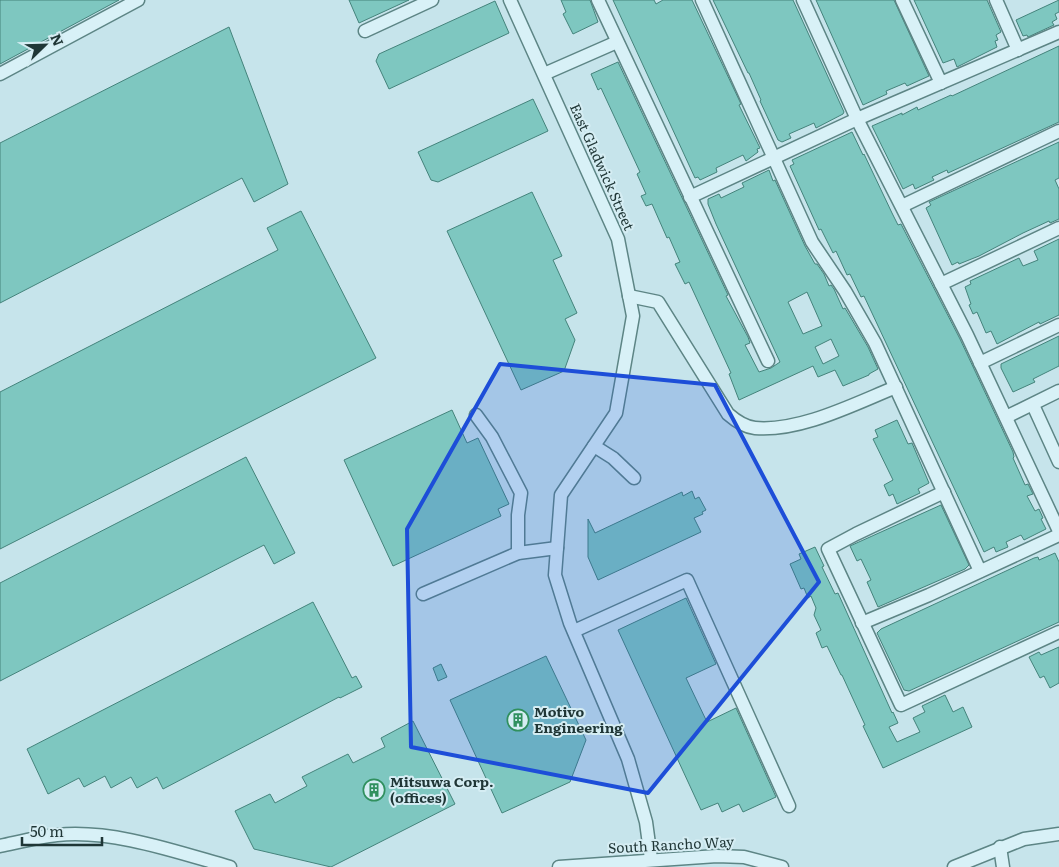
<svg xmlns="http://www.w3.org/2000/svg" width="1059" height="867" font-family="Literata,serif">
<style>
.building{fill:#7ec7c0;stroke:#44837b;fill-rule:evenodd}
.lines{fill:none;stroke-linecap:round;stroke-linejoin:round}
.minor-casing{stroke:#5d8585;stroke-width:15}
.minor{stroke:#d8f1f7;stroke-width:12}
.marked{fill:#1d4ed8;fill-opacity:0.2;stroke:#1d4ed8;stroke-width:4;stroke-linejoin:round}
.labels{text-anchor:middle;stroke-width:4;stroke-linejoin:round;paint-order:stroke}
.street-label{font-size:14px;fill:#1f3636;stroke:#d5edf3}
.poi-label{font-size:14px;font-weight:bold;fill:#1f3636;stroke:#d5edf3;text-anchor:start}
</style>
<rect width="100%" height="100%" fill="#c6e4eb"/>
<g class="building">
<polygon points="0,0 119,0 0,64"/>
<polygon points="349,0 409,0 359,23"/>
<polygon points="561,0 590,0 598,22 573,34 563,14 566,12"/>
<polygon points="613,0 654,0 656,4 663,0 692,0 741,104 739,105 760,148 757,149 758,152 746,161 743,155 716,168 717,172 700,180 698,177 695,178"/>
<polygon points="713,0 793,0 844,112 843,114 816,128 814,123 789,134 791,138 782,142 778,140 760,101 761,100 749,73 748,73"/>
<polygon points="816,0 894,0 929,76 907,86 905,83 886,91 887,94 863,105"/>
<polygon points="914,0 987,0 1001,32 996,35 998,40 995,41 997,47 957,67 954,59 943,63"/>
<polygon points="1059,0 1059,12 1055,14 1057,19 1052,22 1054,25 1028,37 1027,35 1023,36 1016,20"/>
<polygon points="495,1 509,33 389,89 376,61 379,54"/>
<polygon points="229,27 288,184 254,202 242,178 0,303 0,143"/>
<polygon points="1059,46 1059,122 948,173 947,170 932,177 934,180 915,189 913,184 903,189 872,126 902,113 902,115 917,107 918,110 951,95 952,96"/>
<path d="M618,62L728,295L726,296L748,337L750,343L745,345L759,372L771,368L780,362L716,224L708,204V199L719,194L721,198L744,187L742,183L769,170L773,181L775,180L805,246L815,264H817L824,274L829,286L831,285L834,289L843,309L845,308L868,347L878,369L869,374V375L843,386L835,370L818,377L813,366L739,400L729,374L731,373L689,282L685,284L675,264L680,262L669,237L667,238L652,204L646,206L641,196L646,194L637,174L640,172L601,88L598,90L591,74ZM807,292L822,326L803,334L788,302ZM831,339L839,356L823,364L815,347Z"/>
<polygon points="533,99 548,131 438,182 431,180 418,152"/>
<polygon points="852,132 863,155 864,154 892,213 898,225 901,224 960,339 1013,452 1014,457 1013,458 1025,485 1028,484 1033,494 1027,496 1035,511 1039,509 1043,518 1041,519 1046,529 1024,540 1021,535 1006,542 1008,547 996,552 994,547 984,552 864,296 861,297 850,274 847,275 836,251 833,253 821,229 819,230 790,166 794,164 792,160"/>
<polygon points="1059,142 1059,178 1055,180 1059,189 1059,219 1050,223 1049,221 1023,233 979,256 959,264 958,262 952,265 926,208 931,205 929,202"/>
<polygon points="532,192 562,256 553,260 577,313 565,319 575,340 564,371 521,390 447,231"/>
<polygon points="301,211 376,358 0,549 0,392 278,250 267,228"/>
<polygon points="1059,239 1059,315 1040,324 1039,322 997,344 991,331 986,333 977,312 973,314 969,305 971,304 965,287 971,284 970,281 1019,258 1023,266 1038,260 1034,251"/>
<polygon points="1059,336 1059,366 1033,379 1035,382 1013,392 1001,368 1001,364"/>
<polygon points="452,410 467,443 478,438 509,504 498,509 501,516 393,566 344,460"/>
<polygon points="897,420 908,444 912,443 929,483 918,489 920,493 897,504 893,494 889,496 884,485 893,480 873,439 878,437 875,430"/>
<polygon points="246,457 295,553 274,564 264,545 0,681 0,583"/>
<polygon points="692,491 695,499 699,497 706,510 702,512 703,514 694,518 701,532 598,580 588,557 588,519 595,533 682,492 683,496"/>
<polygon points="941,505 969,565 965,569 878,607 867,582 871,580 861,559 857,561 850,546"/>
<polygon points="815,547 824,566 822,567 835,594 838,593 892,713 893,712 898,723 889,727 897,742 920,732 913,718 925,712 922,706 945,695 953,712 963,707 972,727 883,768 863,726 865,725 842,675 841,675 827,646 822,648 816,633 821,630 814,615 816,608 811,596 808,598 804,588 801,589 790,564 801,559 799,554"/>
<polygon points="1055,553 1059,562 1059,622 909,691 904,690 877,633 881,629 1034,558 1038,557 1039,560"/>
<polygon points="686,598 716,664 686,678 707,722 736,708 776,797 743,812 739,804 722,812 718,803 701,810 618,630"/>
<polygon points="313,602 352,678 356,676 362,687 340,698 339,697 163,789 157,777 137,788 131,777 111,788 105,776 84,787 79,778 48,794 27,749"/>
<polygon points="1059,647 1059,683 1050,688 1044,676 1040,678 1029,657 1039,652 1041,655"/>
<polygon points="546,656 586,740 570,782 502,813 450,700"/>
<polygon points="441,664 447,677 438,681 433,668"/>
<polygon points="413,721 455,804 331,867 254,849 235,811 270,794 275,803 307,786 302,777 348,754 353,763 385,747 381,738"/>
</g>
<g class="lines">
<g class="minor-casing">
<g id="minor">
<polyline points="510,0 618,239 633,316 616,413 561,495 555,575 570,623 628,759 646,822 651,859"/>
<polyline points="598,0 768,361"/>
<polyline points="702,0 812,242 845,291 875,343 980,571"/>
<polyline points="803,0 857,119 967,335 1059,531"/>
<polyline points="902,0 941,83"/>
<polyline points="996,0 1018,50"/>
<polyline points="365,31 432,0"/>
<polyline points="0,74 138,0"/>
<polyline points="544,74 617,42"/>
<polyline points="690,197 857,119 1059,32"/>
<polyline points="902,206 1059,131"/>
<polyline points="941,284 1059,228"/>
<path d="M629,296L658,302L728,414C736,421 745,427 755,428C800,432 854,404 896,387"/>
<polyline points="980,363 1059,325"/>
<polyline points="1033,405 1059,462"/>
<polyline points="476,415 492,437 521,493 518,515 518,553"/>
<polyline points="1006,417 1059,391"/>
<polyline points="594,446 613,458 634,478"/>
<polyline points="944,492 856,534 828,549 901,705 1059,632"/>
<polyline points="423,594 518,553 557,548"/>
<polyline points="862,623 929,595 1059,535"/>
<polyline points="574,631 687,580 789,806"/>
<path d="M0,846C19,842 38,837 57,835C112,829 177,852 230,867"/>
<polyline points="1000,847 1003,867"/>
<polyline points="559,867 717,856 744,857 782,867"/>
<polyline points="954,867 1024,839 1059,834"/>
</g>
</g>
<use href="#minor" class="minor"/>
</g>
<path class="marked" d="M500,364L715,385L819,582L648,793L411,747L407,529Z"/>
<defs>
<g id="building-ring" transform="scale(1.125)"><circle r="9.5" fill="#d5edf3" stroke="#30905e" stroke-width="1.5"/><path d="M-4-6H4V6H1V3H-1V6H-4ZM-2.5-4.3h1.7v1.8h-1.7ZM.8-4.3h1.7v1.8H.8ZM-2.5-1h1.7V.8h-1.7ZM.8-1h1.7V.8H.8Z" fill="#30905e"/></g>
</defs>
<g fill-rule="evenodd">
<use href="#building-ring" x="518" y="720"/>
<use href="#building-ring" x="374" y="790"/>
</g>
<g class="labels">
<g class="street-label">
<text transform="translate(602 167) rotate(66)" y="5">East Gladwick Street</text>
<text transform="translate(671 845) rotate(-3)" y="5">South Rancho Way</text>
</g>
<g class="poi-label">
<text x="534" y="717">Motivo<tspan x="534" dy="16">Engineering</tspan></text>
<text x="390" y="787">Mitsuwa Corp.<tspan x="390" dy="16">(offices)</tspan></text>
</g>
</g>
<g transform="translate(45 45) rotate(67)" stroke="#d5edf3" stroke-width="4" paint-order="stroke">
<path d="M0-4L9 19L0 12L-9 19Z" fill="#1f3636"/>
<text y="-8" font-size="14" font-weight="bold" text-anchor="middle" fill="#1f3636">N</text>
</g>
<path d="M22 837v8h80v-8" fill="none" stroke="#1f3636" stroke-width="2.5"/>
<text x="30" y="837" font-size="15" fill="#1f3636" stroke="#d5edf3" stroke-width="4" paint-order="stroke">50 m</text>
</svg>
